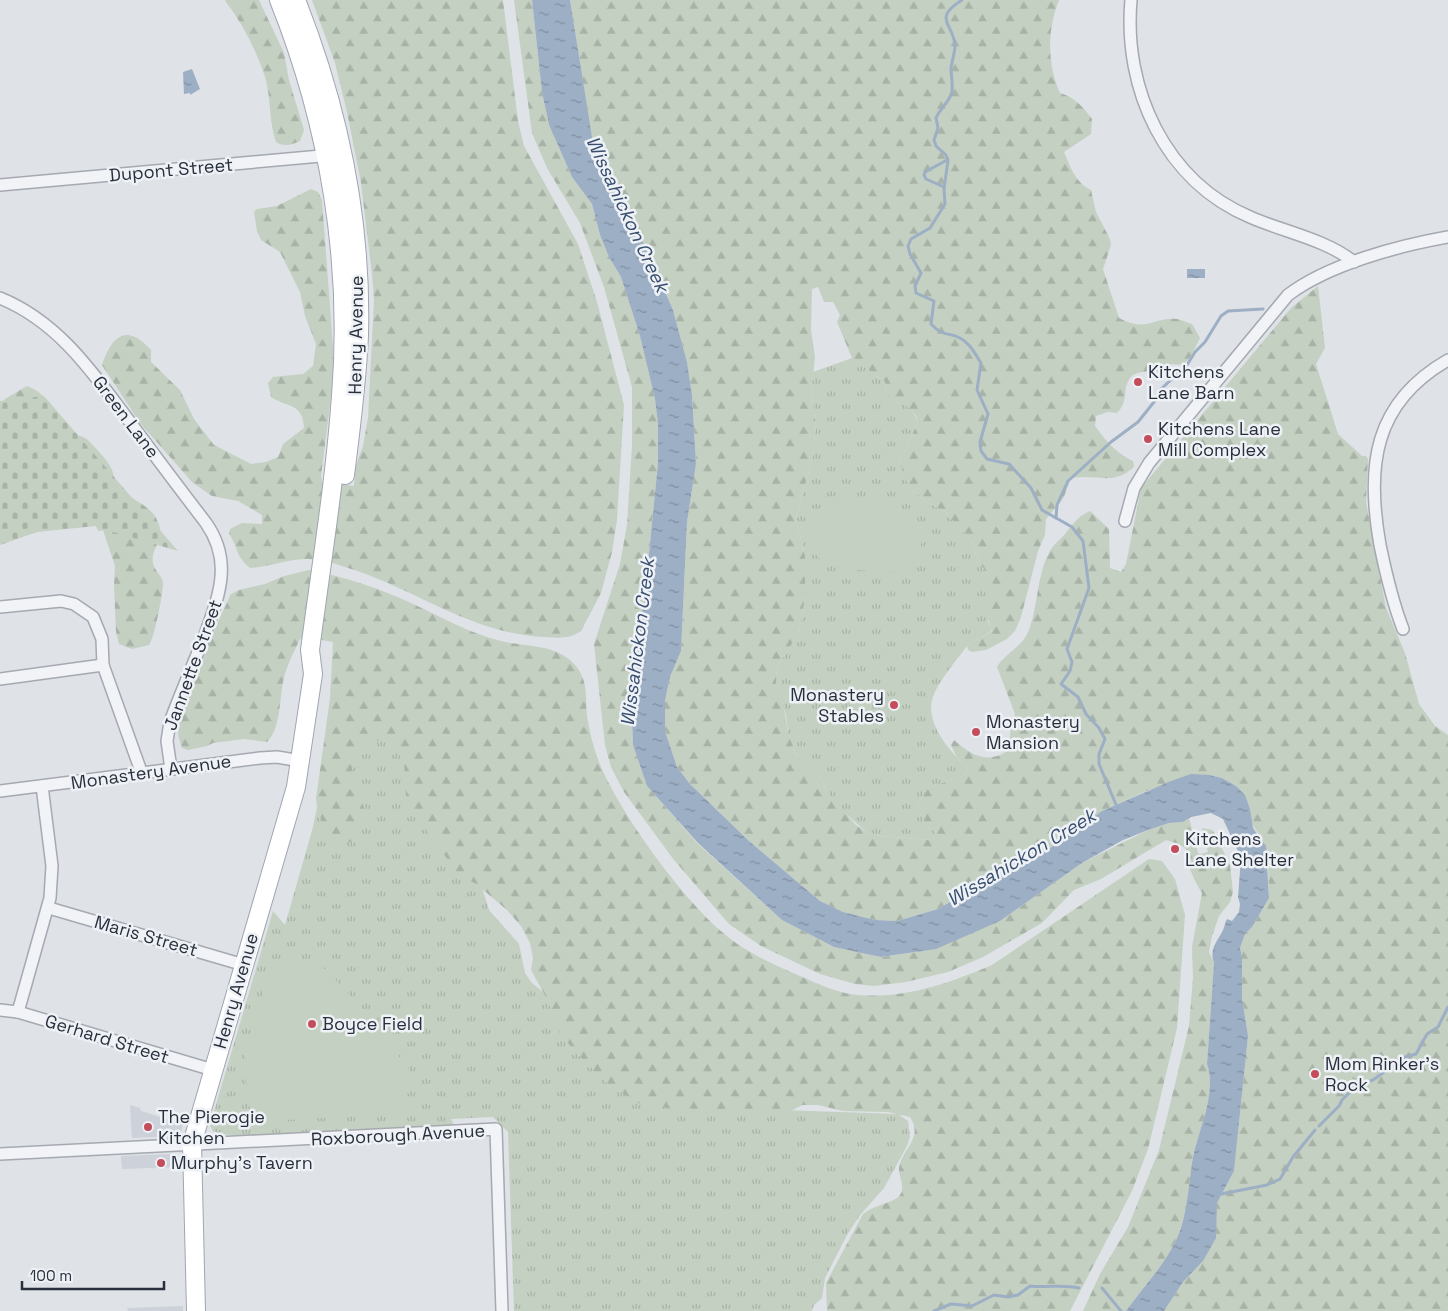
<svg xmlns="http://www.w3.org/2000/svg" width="1448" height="1311" font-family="'Space Grotesk',sans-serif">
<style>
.built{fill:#cdd1d9}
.grass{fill:url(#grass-tufts)}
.forest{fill:url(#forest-firs)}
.cemetery{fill:url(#cemetery-stones)}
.garden{fill:#c4d0c1}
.water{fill:url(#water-ripples)}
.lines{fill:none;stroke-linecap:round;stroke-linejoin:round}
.stream{stroke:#9dafc5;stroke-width:3}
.street-casing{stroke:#a5a9b1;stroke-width:14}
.primary-casing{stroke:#9fa6b2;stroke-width:20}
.street{stroke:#f2f3f6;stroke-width:11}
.primary{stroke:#fff;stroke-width:18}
.poi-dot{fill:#c34d5b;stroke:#eef1f5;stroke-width:2}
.labels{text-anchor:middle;stroke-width:5;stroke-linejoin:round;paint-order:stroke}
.street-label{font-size:18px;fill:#29303d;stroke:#eef1f5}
.poi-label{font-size:18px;fill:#29303d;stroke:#eef1f5;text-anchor:start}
.water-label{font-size:19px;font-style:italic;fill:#374e6e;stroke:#eef1f5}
</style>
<defs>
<pattern id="grass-tufts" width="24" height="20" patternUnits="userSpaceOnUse" patternTransform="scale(1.25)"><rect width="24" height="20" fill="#c4d0c1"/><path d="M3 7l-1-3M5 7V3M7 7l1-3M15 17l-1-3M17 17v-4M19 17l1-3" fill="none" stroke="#a8b3a7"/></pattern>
<pattern id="forest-firs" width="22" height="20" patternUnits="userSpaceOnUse" patternTransform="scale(1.25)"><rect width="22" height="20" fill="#c4d0c1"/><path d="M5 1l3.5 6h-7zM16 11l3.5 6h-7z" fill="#a8b3a7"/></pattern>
<pattern id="cemetery-stones" width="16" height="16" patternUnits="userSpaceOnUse" patternTransform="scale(1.25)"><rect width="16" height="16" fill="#c4d0c1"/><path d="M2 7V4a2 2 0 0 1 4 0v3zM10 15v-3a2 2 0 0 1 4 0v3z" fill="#a8b3a7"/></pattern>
<pattern id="water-ripples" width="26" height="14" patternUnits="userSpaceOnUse" patternTransform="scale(1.25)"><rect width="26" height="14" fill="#9dafc5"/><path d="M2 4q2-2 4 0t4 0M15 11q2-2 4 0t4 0" fill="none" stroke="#808fa1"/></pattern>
</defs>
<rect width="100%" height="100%" fill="#dfe2e7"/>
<g class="built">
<polygon points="130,1105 140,1108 141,1111 183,1124 181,1132 174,1136 132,1138"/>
<polygon points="171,1154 177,1159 178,1167 122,1169 121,1156"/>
<polygon points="183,1306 183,1311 128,1311 127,1308"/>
</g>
<g class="grass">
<path d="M852,358L885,382L886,392L898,403L910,406L918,422L900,460L911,489L927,502L944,511L972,542L978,560L993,582V599L988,606V622L992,630C984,638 975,639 967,646C956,661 941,678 934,694C922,721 950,751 967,768L965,775L928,788L917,806L925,824L935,832L933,840L880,836L866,832L841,809L827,792L820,777L796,754L788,733L786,715L776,685L777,667L799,633L805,598V556L796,520L812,459L816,425L811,393L813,372Z"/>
<path d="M372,732L400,748L480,881L489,910L519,944L525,973L532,983L549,997L781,1110L898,1114L908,1121L910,1137L907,1146L884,1188L861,1214L848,1233L825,1278L822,1298L814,1305L812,1311H514L508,1132L493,1117L451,1119L454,1125C415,1126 235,1145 213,1131L210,1125L273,911L285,925L313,827L329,750Z"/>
</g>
<g class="forest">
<path d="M225,0H259L284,53L289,80L304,130L300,141C293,145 282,147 276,142C269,123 271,100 266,80C257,51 243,25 225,0Z"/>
<path d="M312,0H503L518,121L524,146L578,244L597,302L624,405L617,520L612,552L601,593L581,631C570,639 559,638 545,637C470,634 415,588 345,567C334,563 318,559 307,559C288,559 269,567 250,568C235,556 239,548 229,534L230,529L242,523L262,524V515L238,501L212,496L192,482L140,423L102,365C112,335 127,323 151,350V362L180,390L194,419L214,445L251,464L266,462L278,457L283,444L304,428C303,403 288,408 271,397L268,383L273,377L303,374L313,366L316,344L305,316L300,292L280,252L261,240L257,231L254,212L257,209L277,206L311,189L318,192L322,200L333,347V381L321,476L322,482L354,486L355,468L363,446L368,418L374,300L372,274L361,183L347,112L335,63Z"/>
<path d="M514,0H532L542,92L549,125L572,177L592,204L600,235L609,257L621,277L640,336L655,399L658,424V463L644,604L634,647L636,690L632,721L633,745L647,786L698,844L782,920L834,947L881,957L917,952L1000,921L1082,863L1148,830L1169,823L1183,822L1189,818L1198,853L1201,854L1208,852L1202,828L1212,830L1215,834L1230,865L1233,892L1230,902L1219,916L1212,936L1209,952L1214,963L1207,1064C1217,1093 1199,1128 1193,1157C1189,1180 1188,1205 1181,1228C1170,1260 1145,1284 1126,1311H1083L1100,1274L1128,1227L1159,1150L1189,1026L1193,977L1192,947L1202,893C1195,882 1185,861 1186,849L1179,844L1166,840L1101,879L1074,890L1042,923L983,957L948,972L906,982L874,986L855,984L820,974L761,946L729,924L674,860L624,792L611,767L605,745L594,644L620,564L627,525L632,446V387L604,287L580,223L547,168L532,133Z"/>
<path d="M570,0H1059C1047,30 1047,64 1060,93C1076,98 1083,107 1092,119L1091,134L1064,152C1071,168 1075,182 1091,190L1096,212L1110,239L1111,245L1103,269L1119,318C1148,333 1153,317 1177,319C1182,320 1188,323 1192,324L1200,338L1191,356L1183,365L1172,364C1169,366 1165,370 1162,371C1152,374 1139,369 1131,377C1121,388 1130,400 1117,413L1108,412L1096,416L1095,426C1105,440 1117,454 1133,461L1134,467C1114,486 1096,474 1071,478L1063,499L1046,519L1045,535L1038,551L1021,617L1015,631L1007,639L986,650L972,652L968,650L967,646C975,639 984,638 992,631L986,613L987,606L992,599L993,582L978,560L972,542L944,511L927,502L911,489L904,477L900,460L918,422C914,406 904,406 891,400L886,392L885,382L852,358L837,322L840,315L833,302H824L818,287L812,289L811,330L815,357L811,393L816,425L812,459L796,520L805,556V598L799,633L777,667L776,685L782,697L788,733L796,754L820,777L827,792L856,825L866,832L880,836L933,840L935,832L925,824L917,806L928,788L965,775L967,768L957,758L951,745L954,740C971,755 987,765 1009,750L1011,724L1015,714L997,667C1005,653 1023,647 1029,630C1038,607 1037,573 1050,551C1053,545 1060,540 1065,534C1073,524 1078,516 1090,511L1109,529L1110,568L1121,572L1126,564L1141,488L1291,308L1318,286L1325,348L1316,364L1338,434L1362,456H1366L1368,459L1366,502L1386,608L1405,653L1419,704L1435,726L1448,735V1311H1164L1183,1282L1203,1261L1217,1203L1234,1171L1248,1036L1242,998V957L1240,948L1245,934L1252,927L1269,898L1268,864L1261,838L1250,821V809L1236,786L1222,778L1209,775L1149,790L1102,811L1029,863L987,880L938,909L897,921L875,920L843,912L820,901L749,841L690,784L677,767L665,731V701L670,677L681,651L687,522L696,464L692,395L687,362L673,310L662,285L633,221L594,156Z"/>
<path d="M27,386C49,394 56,416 71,432C76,436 84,436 88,440C96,449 108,460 112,470C114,474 113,478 115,481C125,503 160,501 161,537C156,547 148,558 156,570C159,575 163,578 163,584C163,593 154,640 149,645L132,649L119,644L116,632L114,585L115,566L102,527L0,405L5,399Z"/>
<path d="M309,570C345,577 378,588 411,603C441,617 469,633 501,641C524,647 554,644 572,662C589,678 585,695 587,716C590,734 594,751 601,767C623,817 681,897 722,932C746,953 778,967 807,979C823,986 841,994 858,995C905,999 950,983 992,965L1149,859L1162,861L1175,879L1185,915L1177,1028L1148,1149L1132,1191L1070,1311H827L826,1283L863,1214C874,1205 896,1202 900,1195C906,1186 898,1177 899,1168C902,1149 924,1138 910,1117L888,1112L843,1111L818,1105H802L787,1113L653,1107L635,1102L606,1082L576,1053L559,1032L547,999L531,970L533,958L530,943L521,926L507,910L476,884L459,875L419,820L406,796L404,761L391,744L371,739C346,754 349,765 359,788C364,801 364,814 361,827C358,836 354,840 346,844C327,833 319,820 316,799L330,698L333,642L305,637L300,639C295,650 289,661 286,671C278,693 283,726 267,742L244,739L213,743L207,746L188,750L182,748L178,735L180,720L217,624L231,594L239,590L265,584L284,576Z"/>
</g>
<polygon class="cemetery" points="44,396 178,551 106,530 98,531 96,526 37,532 0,545 0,401"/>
<g class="garden">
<path d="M842,500C861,503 889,501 906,512C939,534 916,577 877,572C861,569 839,570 825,562C794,544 810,503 842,500Z"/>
<path d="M275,960C286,960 303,957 313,961C333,968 395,1052 412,1073L403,1113L292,1120L258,1116L247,1104L245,1050Z"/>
</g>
<g class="water">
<path d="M532,0H570L595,156L633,221L662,285L673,310L687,362L692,395L696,464L687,522L681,651L670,677L665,701V731L677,767L690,784L749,841L820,901L843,912L875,920L897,921L938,909L987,880L1029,863L1102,811L1171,781L1191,774L1209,775L1222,778L1236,786L1245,795L1250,809L1253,828L1266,846L1269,898L1252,927L1245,934L1240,948L1242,957V998L1248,1036L1234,1171L1217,1203L1216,1238L1203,1261L1183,1282L1164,1311H1126C1145,1284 1170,1260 1181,1228C1188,1205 1189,1180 1193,1157C1199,1128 1217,1093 1207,1064L1214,963C1209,949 1217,942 1223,930C1225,926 1225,922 1227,919L1232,921L1239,912L1240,904L1238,897L1241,858L1223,819L1211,813L1191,817L1183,822L1169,823L1148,830L1123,840L1082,863L1000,921L936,949L881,957L857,952L834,947L782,920L698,843L647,786L633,745L632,721L636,690L634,647L644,604L658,463V424L655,399L640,336L621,277L609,257L600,235L592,204L572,177L549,125L542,92Z"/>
<polygon points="192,69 200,89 190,95 190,93 184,94 183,72"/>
<polygon points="1205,269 1205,278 1187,278 1187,269"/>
</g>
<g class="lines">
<g class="stream">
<path d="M962,0C932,19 953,23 955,45C955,53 952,60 951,68C951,76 953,83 952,92C949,103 940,108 936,118L938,128L934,140L936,146L946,155L948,160L944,189L945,204L930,228L911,239L908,246L910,254L921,273L915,286L916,293L934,301L931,324C945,338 946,331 960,338C970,343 975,354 981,363L977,390L988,414L980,442L981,451L987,459L1009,464L1031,488L1042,510L1072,527L1083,541L1089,588L1067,649L1072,662L1070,671L1061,684L1078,697L1086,714L1099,728L1105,739L1099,754V764L1117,807"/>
<polyline points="944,187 926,179 924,175 925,172 947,160"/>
<polyline points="1056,518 1057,505 1068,481 1111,442 1138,422 1158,397 1160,390 1176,375 1182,373 1195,352 1205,342 1221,316 1228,311 1263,309"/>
<polyline points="1319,1126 1339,1106 1342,1100 1355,1087 1373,1080 1405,1057 1416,1054 1427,1034 1438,1027 1448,1007"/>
<polyline points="1216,1195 1267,1185 1280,1179 1293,1157 1315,1130"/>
<polyline points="1102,1288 1121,1311"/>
<path d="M934,1311L951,1304L972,1306L994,1295L1008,1297L1018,1295L1030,1286C1047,1288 1062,1284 1079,1288"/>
</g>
<g class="street-casing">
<g id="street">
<path d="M1131,0C1123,89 1165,181 1250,217C1284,232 1325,239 1354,262"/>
<polyline points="0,185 332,155"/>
<path d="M0,298C59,322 93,373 130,422C155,456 180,489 206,523C234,563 218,598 203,640C192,667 180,695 170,722L167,741L171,769"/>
<path d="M1125,521L1134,488L1149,463L1288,295C1329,264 1398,246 1448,237"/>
<polyline points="0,607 61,601 74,604 93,617 102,639 103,665 142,774"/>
<path d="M1403,629C1392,601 1386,574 1380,545C1366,467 1373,403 1448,360"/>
<polyline points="0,679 103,665"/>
<polyline points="0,791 260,758 277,757 301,761"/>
<polyline points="49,908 244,965"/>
<polyline points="0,1010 18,1012 213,1070"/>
<polyline points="18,1012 50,898 52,866 42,786"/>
<polyline points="0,1154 496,1129 502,1311"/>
</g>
</g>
<g class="primary-casing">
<g id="primary">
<path d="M296,0C338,106 362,221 359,335C357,382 351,428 345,475"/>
<path d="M196,1311L192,1144L296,787L313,674L310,650C321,566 335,481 341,396C352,261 329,125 279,0"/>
</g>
</g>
<use href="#street" class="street"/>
<use href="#primary" class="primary"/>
</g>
<g class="poi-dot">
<circle cx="1138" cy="382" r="5"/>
<circle cx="1148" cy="439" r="5"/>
<circle cx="894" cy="705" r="5"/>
<circle cx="976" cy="732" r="5"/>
<circle cx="1175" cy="849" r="5"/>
<circle cx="312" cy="1024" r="5"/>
<circle cx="1315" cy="1074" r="5"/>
<circle cx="148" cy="1127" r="5"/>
<circle cx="161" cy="1163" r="5"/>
</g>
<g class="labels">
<g class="street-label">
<text transform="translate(171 170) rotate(-5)" y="6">Dupont Street</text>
<text transform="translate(356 335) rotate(-89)" y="6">Henry Avenue</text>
<text transform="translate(126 417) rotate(53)" y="6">Green Lane</text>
<text transform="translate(193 665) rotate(-70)" y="6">Jannette Street</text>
<text transform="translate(151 772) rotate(-8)" y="6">Monastery Avenue</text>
<text transform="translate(146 936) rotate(16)" y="6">Maris Street</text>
<text transform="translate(236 991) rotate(-74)" y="6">Henry Avenue</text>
<text transform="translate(107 1039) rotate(17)" y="6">Gerhard Street</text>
<text transform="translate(398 1135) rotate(-3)" y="6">Roxborough Avenue</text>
</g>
<g class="poi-label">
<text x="1148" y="378">Kitchens<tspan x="1148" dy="21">Lane Barn</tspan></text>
<text x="1158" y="435">Kitchens Lane<tspan x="1158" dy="21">Mill Complex</tspan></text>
<text x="884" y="701" text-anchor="end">Monastery<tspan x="884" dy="21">Stables</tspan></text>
<text x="986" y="728">Monastery<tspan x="986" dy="21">Mansion</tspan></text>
<text x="1185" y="845">Kitchens<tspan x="1185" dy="21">Lane Shelter</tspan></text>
<text x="322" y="1030">Boyce Field</text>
<text x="1325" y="1070">Mom Rinker's<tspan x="1325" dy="21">Rock</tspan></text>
<text x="158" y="1123">The Pierogie<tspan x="158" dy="21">Kitchen</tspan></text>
<text x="171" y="1169">Murphy's Tavern</text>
</g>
<g class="water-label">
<text transform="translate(628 214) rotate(65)" y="7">Wissahickon Creek</text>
<text transform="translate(637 642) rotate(-83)" y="7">Wissahickon Creek</text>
<text transform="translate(1021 857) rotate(-31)" y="7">Wissahickon Creek</text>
</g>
</g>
<path d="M22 1281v8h142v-8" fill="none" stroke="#29303d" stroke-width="2.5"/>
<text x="30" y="1281" font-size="15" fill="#29303d" stroke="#eef1f5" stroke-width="4" paint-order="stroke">100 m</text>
</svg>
